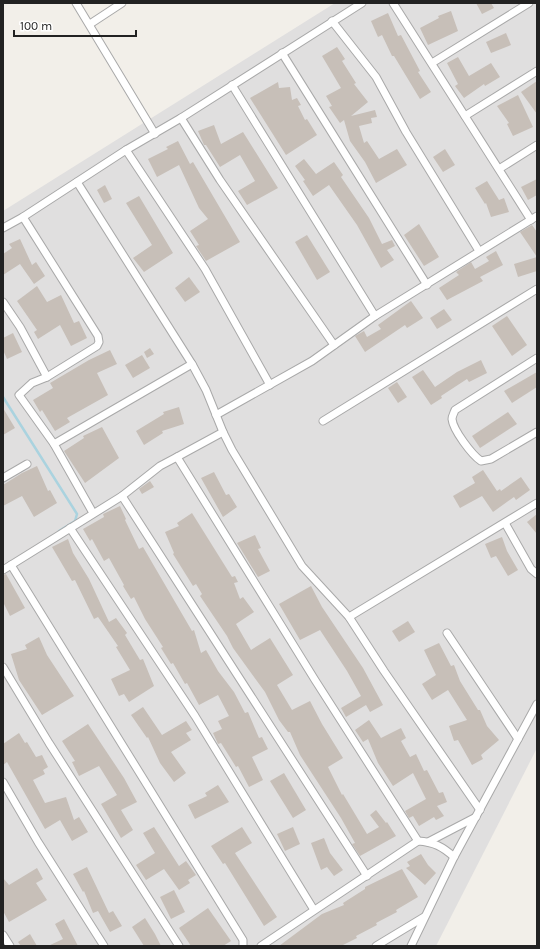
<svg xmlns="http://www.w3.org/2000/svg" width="540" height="949" font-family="Karla,sans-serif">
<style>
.residential{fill:#e0dfdf}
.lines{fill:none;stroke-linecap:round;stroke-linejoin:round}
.stream{stroke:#aad3df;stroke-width:2.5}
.building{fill:#c7bfb8}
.street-casing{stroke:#a9a9a9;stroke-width:9}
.street{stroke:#fff;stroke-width:7}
</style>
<rect width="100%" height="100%" fill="#f2efe9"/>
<polygon class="residential" points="335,3 537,3 537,748 436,946 3,946 3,211"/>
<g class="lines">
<polyline class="stream" points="3,397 77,514 75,521 59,531"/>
</g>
<g class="building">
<polygon points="476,3 491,3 494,8 482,14"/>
<polygon points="451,11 458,31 428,45 420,28 439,18 438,16"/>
<polygon points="388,13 398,36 401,35 420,71 418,72 431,92 420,99 394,56 392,56 382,35 378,37 371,21"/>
<polygon points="506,33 511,45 491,53 486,42"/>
<polygon points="337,47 345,59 342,61 356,83 354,84 368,102 351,116 375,110 377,117 371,118 372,123 359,126 364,143 367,141 379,159 397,149 407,165 376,183 365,162 350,141 344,120 340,123 329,107 332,106 326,96 341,88 322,56"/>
<polygon points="458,57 469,76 491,63 500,77 485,86 484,84 464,98 455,86 458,84 447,63"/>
<polygon points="537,81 537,114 521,92"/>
<polygon points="278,82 279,88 290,87 292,100 297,98 301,105 298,106 305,120 307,119 317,135 286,155 250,98"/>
<polygon points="518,95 533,127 513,136 507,124 509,123 497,106"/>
<polygon points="214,125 221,144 243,132 278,188 247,205 238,191 255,181 240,155 220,167 206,145 204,145 198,131"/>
<polygon points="178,141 190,164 193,162 240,242 206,261 196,246 199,245 190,231 208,219 199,208 179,165 157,177 148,159 168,149 166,147"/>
<polygon points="445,149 455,165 443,172 433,157"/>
<polygon points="304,159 316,174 334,162 343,175 341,177 369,218 382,244 392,240 395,246 387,250 394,260 381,268 357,225 329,185 313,196 303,181 305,180 295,166"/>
<polygon points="537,179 537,195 528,200 521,187"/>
<polygon points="487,181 499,200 504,198 509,212 491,217 486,203 485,204 475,188"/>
<polygon points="105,185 112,199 104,203 97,190"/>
<polygon points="139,196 173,253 144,272 133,258 152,245 126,203"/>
<polygon points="419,224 439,257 424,266 404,235"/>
<polygon points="532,225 537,232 537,271 518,277 514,264 537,257 520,232"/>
<polygon points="307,235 330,272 317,280 295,242"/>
<polygon points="20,239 32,265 36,262 45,276 34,284 20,264 3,275 3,254 12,248 9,244"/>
<polygon points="496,251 503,265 480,277 483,281 447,300 439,288 459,275 456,272 471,262 475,269 489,261 486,257"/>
<polygon points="189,277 200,292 185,302 175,288"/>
<polygon points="37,286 47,302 61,295 74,323 79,321 87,338 71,346 60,325 38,339 34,332 37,330 17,301"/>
<polygon points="411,301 423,318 407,328 405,325 365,352 355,336 364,331 367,337 381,329 378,325"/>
<polygon points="444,309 452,320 437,329 430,318"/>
<polygon points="507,316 527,345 512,356 492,326"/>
<polygon points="13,333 22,352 7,359 3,350 3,338"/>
<polygon points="150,348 154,354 147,358 144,352"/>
<polygon points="110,350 117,364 97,373 108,395 67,418 70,422 55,431 42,410 40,412 33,400 53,388 50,383 89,360"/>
<polygon points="142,355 150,368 133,378 125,365"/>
<polygon points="481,360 487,373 469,382 467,379 441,396 442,398 431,405 412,377 423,370 435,387 457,372"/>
<polygon points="537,372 537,387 512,403 504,391"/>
<polygon points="397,382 407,397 398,403 388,388"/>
<polygon points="179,407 184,424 162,431 163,433 144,445 136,431 164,414 163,412"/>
<polygon points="3,408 15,428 3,435"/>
<polygon points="508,412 517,424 480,448 472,436"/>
<polygon points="102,427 119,458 85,483 64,451 84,438 83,436"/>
<polygon points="37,466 48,491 50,490 57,503 34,517 22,496 3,506 3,485 22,473"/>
<polygon points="483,470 497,491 500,489 501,491 521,477 530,490 516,500 514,497 493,512 482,496 460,508 453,496 475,483 472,477"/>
<polygon points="214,472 226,495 229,494 237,507 223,517 201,478"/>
<polygon points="150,481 154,487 142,494 139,489"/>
<polygon points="120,506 126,519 125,520 139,549 143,547 192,631 194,630 201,653 206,650 218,671 234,692 245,713 248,712 259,738 262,737 268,749 252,757 263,780 249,787 238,766 236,767 221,743 218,744 213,733 222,729 218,721 229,716 218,695 199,705 187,683 185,684 173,663 171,664 161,648 163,647 145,619 134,597 131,599 123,586 124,585 109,558 104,561 92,539 90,541 83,529 104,517 103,514"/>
<polygon points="192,513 232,577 235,576 238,582 234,583 240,599 243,597 254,612 236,624 251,650 270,638 293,675 277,685 292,710 310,701 322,724 343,758 328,767 342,795 343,794 367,834 379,827 370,815 376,810 386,823 387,822 396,836 360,856 352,844 355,843 341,818 300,755 290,732 288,732 279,720 265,692 233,648 227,636 200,596 202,594 196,584 193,586 173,554 174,553 165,532 179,526 177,523"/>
<polygon points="537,514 537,534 527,522"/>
<polygon points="255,535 261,548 258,549 270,571 258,577 237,543"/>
<polygon points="502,537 507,551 518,570 508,576 496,556 491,558 485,544"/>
<polygon points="68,539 73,553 89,579 109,622 116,618 127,633 125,635 140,660 143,659 154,686 129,702 124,694 119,696 111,679 130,670 116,647 118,646 98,617 94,619 75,580 72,581 52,547"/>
<polygon points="6,574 25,608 10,616 3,602 3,575"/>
<polygon points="311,586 322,607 363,668 383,705 370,712 366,705 346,717 341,708 361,696 347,671 320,630 300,640 279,604"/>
<polygon points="408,621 415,632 399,642 392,631"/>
<polygon points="39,637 47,655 74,696 42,715 19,680 11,654 27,649 25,645"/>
<polygon points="439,643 451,666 454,665 460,681 478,710 480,710 487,726 499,740 481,755 483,759 472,765 458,740 454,741 449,726 467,720 448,690 432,700 422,684 436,675 424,650"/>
<polygon points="143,707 162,735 186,721 192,730 186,733 191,740 171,752 186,773 174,782 160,763 148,737 147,738 131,715"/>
<polygon points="369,720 381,738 401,728 406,738 401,741 410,757 416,754 424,771 427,770 439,793 443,792 447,802 437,806 444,816 436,820 434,817 419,826 413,816 409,818 405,811 426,799 413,773 393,786 378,763 368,739 363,742 355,730"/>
<polygon points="88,724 124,778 137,802 121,810 133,830 121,838 101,804 117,795 99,766 79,776 72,762 75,761 62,741"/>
<polygon points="19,733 25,743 27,742 36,757 42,755 48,767 43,770 45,774 33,780 45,803 66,797 74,820 79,817 88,832 72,841 60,820 45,829 7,762 3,765 3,744"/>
<polygon points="284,773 306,810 293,818 270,781"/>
<polygon points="218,785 229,802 195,819 188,805 207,796 205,793"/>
<polygon points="154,827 179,866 186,861 196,875 188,880 190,883 179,890 164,869 146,880 136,865 155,853 143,833"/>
<polygon points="242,827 252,843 235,853 277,917 264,926 225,863 223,864 211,846"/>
<polygon points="293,827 300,844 285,851 277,834"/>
<polygon points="324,838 330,853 343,870 334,876 327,867 321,870 311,843"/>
<polygon points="421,854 428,865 436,873 425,885 406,868 410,866 407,862"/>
<polygon points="87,867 109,913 113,911 122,926 110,932 98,911 93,913 84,891 83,892 73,874"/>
<polygon points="37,868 43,879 36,883 47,900 9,922 3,911 3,878 9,885"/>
<polygon points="402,869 418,897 396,910 397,912 376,923 377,925 356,936 357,938 341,946 279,946 322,914 344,905 343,903 365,889 365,887"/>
<polygon points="174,890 185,912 171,919 160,897"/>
<polygon points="208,908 231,941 223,946 191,946 179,928"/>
<polygon points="145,918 155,934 161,946 144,946 132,927"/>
<polygon points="64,919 78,946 48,946 63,939 55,924"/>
<polygon points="30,934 37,946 21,946 18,942"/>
</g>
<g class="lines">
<g class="street-casing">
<g id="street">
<polyline points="76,3 155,134"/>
<polyline points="393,3 531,220"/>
<polyline points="332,21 376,77 406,132 479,251"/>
<polyline points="90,24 122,3"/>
<polyline points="282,53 427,285"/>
<polyline points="432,63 529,3"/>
<polyline points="232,85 375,316"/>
<polyline points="465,116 537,71"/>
<polyline points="181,118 220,180 334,345"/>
<polyline points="126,150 205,269 270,385"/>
<polyline points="499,169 537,145"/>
<polyline points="77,182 192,364 206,390 223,432"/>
<polyline points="23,217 98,336 99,342 97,346 47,377 32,383 19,395 54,444 93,513"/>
<polyline points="3,228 23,217 126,150 181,118 362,3"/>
<polyline points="3,302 20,327 47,377"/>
<path d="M537,358L455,410C454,413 452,416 452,419C453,430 472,455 481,461L491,459L537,432"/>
<polyline points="216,415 312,361 375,316 537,216"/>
<polyline points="323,421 537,289"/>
<polyline points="54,444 192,364"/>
<polyline points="177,457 223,432 232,450 302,566 349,617 384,671 480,810"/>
<polyline points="3,478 27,464"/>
<polyline points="122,496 367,876"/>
<polyline points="505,523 531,569 537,574"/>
<polyline points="70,528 195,716 314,910"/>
<polyline points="11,565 243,940 243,946"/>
<polyline points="3,570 122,496 160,466 177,457 315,680 418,841"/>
<polyline points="349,617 537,503"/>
<polyline points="447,633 518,739"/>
<polyline points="3,667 49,743 179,946"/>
<polyline points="3,782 38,842 104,946"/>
<polyline points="428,842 476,817"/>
<polyline points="3,935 10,946"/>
<path d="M261,946L418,841C434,842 443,847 454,857"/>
<polyline points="376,946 424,917"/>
<polyline points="411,946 454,857 537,704"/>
</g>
</g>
<use href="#street" class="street"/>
</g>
<rect width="540" height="949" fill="none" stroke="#222222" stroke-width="8"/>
<path d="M14 30v6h122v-6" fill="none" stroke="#222222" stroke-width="2"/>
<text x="20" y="30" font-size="12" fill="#222222" stroke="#ffffff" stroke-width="3" paint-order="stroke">100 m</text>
</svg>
